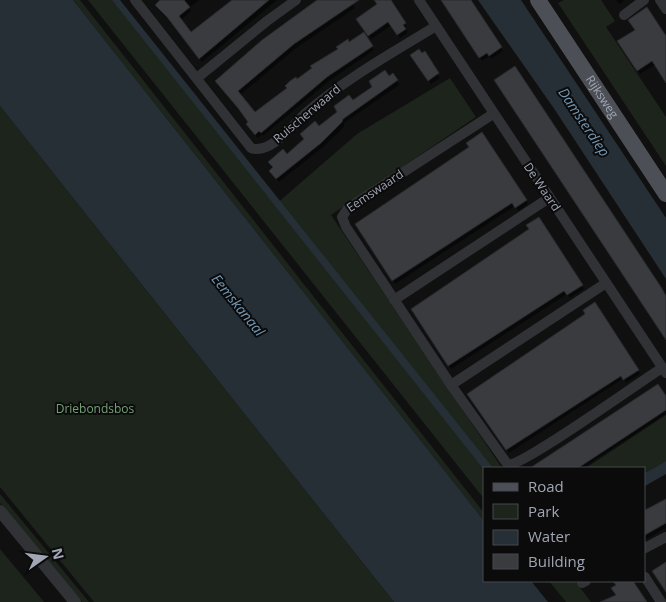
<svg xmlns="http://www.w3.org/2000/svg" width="666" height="602" font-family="'Open Sans',sans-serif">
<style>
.green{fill:#1c241c}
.water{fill:#262f35}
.shadow{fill:#0007}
.building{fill:#3a3b3f;stroke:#292a2d}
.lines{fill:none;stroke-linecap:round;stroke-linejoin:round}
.minor{stroke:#303236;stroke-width:10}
.tertiary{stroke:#303236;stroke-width:12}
.primary{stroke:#4c4f56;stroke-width:16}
.labels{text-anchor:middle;stroke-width:4;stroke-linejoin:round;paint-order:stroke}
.street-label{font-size:12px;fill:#a0a6b3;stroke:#0b0b0c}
.park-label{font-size:12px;fill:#75a076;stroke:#0b0b0c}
.water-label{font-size:14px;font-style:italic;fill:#7397b2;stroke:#0b0b0c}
</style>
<rect width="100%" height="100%" fill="#101011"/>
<g class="green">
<polygon points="73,0 80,0 485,514 485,522"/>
<polygon points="88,0 113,0 275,205 357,134 450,78 476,117 331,215 502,468 485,468 485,500"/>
<polygon points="564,0 601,0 615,21 606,27 666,117 666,166 558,3"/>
<polygon points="0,106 394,602 94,602 0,487"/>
<polygon points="666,414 666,461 645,473 645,468 583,468"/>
<polygon points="0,494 89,602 82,602 10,515 0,503"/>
<polygon points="0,549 44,602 0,602"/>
<polygon points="549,581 575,581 591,602 566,602"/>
</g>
<g class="water">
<polygon points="0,0 73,0 485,522 485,581 531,581 548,602 394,602 0,106"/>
<polygon points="112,0 120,0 493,468 485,468 485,471"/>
<polygon points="478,0 521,0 666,218 666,279 555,110"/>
<polygon points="666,461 666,474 645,486 645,473"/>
</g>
<g class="shadow">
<polygon points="162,0 199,0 189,8 191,11 181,20 191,34 234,0 277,0 202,62 170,21 158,9 156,5"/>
<polygon points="320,0 350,0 355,8 296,48 240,95 254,113 364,34 374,50 329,81 263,136 262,134 258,138 249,128 247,124 249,122 242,112 219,85"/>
<polygon points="375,0 385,0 405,23 407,33 400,38 392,25 371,39 358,19 379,5"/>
<polygon points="442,0 469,0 503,51 491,59 490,56 482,61"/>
<polygon points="616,0 625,0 619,4"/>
<polygon points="636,30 666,39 666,81 656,64 640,74 621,46"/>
<polygon points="424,53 440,78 431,84 412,55"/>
<polygon points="393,75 399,85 344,123 344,127 323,147 279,182 273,175 274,168 270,163 287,156 353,102"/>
<polygon points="482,134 528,204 518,211 515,206 395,284 356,225 470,148"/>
<polygon points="538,219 584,289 570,298 567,294 451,369 412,310 530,230"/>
<polygon points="594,304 640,374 626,383 624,378 509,453 471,398 587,315"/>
<polygon points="658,386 666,398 666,415 586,468 533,468"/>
<polygon points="666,500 666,528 645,540 645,512"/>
</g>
<g class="building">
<polygon points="160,0 184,0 190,7 179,16 191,32 232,0 269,0 199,59 167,17 155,5"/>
<polygon points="317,0 359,0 294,44 238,91 255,112 287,88 285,86 290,81 296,77 297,79 312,68 310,66 338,49 336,47 348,39 349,42 364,32 373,46 327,77 261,133 259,131 255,135 246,124 248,122 238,108 215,81 262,40"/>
<polygon points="374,0 391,0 406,23 403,25 406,29 397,35 388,22 368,36 356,19 377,4"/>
<polygon points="441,0 471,0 502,47 489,56 487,53 479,58"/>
<polygon points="647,7 666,36 666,83 652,61 637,71 617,41 635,30 628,20"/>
<polygon points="419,49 422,53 425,51 439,73 428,81 410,55"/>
<polygon points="515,66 661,287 666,296 666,340 494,80"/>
<polygon points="385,70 389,76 393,73 398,80 343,119 342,122 321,143 276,179 269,171 273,167 268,162 283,149 287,154 304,139 300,134 315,121 319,126 337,112 334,106 349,95 353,100 372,87 369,81"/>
<polygon points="482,132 527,200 515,208 512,203 392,281 355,224 469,147 466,143"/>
<polygon points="539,217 583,285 567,295 564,291 448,366 411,309 529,229 526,225"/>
<polygon points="595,302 639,370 623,380 621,376 506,450 467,394 585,314 583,310"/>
<polygon points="658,384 666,396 666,410 607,449 578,468 530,468"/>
<polygon points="666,499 666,523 645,535 645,510"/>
<polygon points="666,562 666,592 652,571"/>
<polygon points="613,581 633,581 647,602 600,602 616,595 611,588 616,585"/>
</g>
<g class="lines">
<g class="minor">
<path d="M135,0L251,148C270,155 293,125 306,113C345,79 392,53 436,26"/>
<polyline points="419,0 666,373"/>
<polyline points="660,0 666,9"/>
<polyline points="624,15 644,0"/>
<polyline points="197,78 267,21 296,0"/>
<path d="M493,114L348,208L342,217L346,227L451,385L508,465C526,464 638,383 662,368"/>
<polyline points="394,300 549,198"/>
<polyline points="451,385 606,283"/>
<polyline points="645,548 666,537"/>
<polyline points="645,577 661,602"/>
<polyline points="582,583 586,581"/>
</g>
<polyline class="tertiary" points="0,511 75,602"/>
<path class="primary" id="s1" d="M538,0L666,194"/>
</g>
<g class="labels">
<g class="street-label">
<text dy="4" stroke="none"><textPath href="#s1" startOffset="116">Rijksweg</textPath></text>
<text transform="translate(307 114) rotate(-40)" y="4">Ruischerwaard</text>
<text transform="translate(542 187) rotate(56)" y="4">De Waard</text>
<text transform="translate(375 191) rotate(-34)" y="4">Eemswaard</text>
</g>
<g class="park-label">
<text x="95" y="413">Driebondsbos</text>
</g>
<g class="water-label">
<text transform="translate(584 122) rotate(56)" y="5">Damsterdiep</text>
<text transform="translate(238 305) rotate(51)" y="5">Eemskanaal</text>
</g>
</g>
<rect x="483" y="467" width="162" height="115" fill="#0b0b0c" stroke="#47494f"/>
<rect x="493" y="483" width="25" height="8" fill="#4c4f56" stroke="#47494f"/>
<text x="528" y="492" font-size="15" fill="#a0a6b3">Road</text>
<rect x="493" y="504" width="25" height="15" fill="#1c241c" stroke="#47494f"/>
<text x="528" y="517" font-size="15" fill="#a0a6b3">Park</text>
<rect x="493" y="530" width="25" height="15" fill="#262f35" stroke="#47494f"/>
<text x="528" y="542" font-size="15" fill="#a0a6b3">Water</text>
<rect x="493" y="554" width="25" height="15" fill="#3a3b3f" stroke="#47494f"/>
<text x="528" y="567" font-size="15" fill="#a0a6b3">Building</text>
<g transform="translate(45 557) rotate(76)" stroke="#0b0b0c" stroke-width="4" paint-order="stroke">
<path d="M0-4L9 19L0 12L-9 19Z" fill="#a0a6b3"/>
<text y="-8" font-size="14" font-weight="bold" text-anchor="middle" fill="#a0a6b3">N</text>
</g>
</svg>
